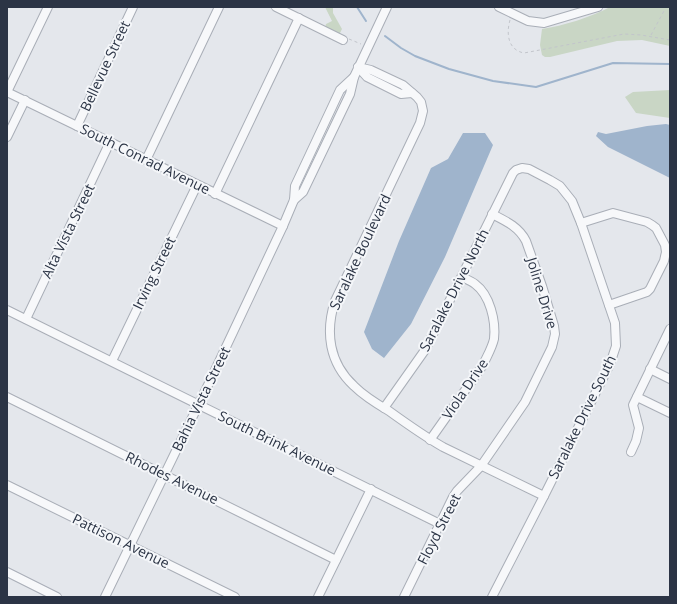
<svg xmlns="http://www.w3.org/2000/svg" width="677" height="604" font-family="'Open Sans',sans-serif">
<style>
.green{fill:#c9d6c5}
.water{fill:#9fb4cc}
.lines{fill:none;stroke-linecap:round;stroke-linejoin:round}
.stream{stroke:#9fb4cc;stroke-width:2}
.minor-casing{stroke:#a9aeb7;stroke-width:10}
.path{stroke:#c2c5cb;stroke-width:1;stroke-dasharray:3 3;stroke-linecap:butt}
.minor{stroke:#f7f8fa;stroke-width:8}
.labels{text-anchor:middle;stroke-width:4;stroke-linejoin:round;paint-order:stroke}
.street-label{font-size:14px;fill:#2b3445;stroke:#f4f6f9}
</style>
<rect width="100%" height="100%" fill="#e4e7ec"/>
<g class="green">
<polygon points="325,7 333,7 333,13 342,29 339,35 325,28 326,24 332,21"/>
<path d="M610,7H670V46L642,40L617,41L550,57H545L542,55L540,45L542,29C563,26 591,17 610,7Z"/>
<polygon points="670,90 670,118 636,113 625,97 633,92"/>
</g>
<g class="water">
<polygon points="666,124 670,125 670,178 608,147 596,136 598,132 606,134 647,126"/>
<polygon points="463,133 485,133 493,145 445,257 411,324 384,358 372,349 364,332 399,241 431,168 448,159"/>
</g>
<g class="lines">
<g class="stream">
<polyline points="357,7 366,21"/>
<polyline points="385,36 401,48 415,56 449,69 493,81 536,87 613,63 670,64"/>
</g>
<g class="minor-casing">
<g id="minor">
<polyline points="276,7 343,40"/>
<polyline points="499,7 528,21 544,23 598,7"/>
<path d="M358,67L371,70L403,85L417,97L421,102L423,111L420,123L335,301C325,332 329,363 354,386C364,396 377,404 389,411C407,424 424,436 443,447L544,496"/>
<polyline points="358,67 367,77 401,94 412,93"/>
<polyline points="7,92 283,226"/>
<polyline points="7,92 48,7"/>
<polyline points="77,126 133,7"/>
<polyline points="7,137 25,100"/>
<polyline points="146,160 219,7"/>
<polyline points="215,194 299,18"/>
<polyline points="294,200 303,192 350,94 354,77 387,7"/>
<polyline points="581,223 613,213 647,222 652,225 656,228 665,245 666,252 664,261 650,289 647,292 609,305"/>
<polyline points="7,310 440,524"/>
<polyline points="26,319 110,142"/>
<polyline points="112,361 197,185"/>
<polyline points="650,369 670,379"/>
<polyline points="7,397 336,560"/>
<polyline points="637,397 670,413"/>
<polyline points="384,408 425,350 513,173 516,170 522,168 529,169 550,180 560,186 572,201 581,223 615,323 616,346 610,364 544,496 492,597"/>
<path d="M430,440L483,365C487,356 492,348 494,339C496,321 490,295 475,284C471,281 466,279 462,277"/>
<polyline points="631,452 636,441 639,428 633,405 670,329"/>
<polyline points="7,485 235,597"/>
<polyline points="7,572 57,597"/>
<polyline points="105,597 209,383 283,226 294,200 295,186 340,90 354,77"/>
<polyline points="318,597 371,489"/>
<path d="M404,597L453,497L457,491L481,466L525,402L552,347L555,334L554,326L542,286L526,241C519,227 506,221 492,214"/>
</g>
</g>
<g class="path">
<path d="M510,20C506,34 508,50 524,53L624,34L641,35L670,40"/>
<polyline points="651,35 665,9"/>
<polyline points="349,39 361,44"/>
</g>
<use href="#minor" class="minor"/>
</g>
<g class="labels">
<g class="street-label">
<text transform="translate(105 66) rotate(-65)" y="5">Bellevue Street</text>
<text transform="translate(145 159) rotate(26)" y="5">South Conrad Avenue</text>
<text transform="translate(68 231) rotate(-64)" y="5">Alta Vista Street</text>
<text transform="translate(360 252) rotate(-65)" y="5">Saralake Boulevard</text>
<text transform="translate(154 273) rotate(-64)" y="5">Irving Street</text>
<text transform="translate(454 290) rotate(-63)" y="5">Saralake Drive North</text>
<text transform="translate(542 293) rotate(73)" y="5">Joline Drive</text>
<text transform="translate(465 389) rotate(-56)" y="5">Viola Drive</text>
<text transform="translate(201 399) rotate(-64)" y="5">Bahia Vista Street</text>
<text transform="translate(582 417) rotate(-64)" y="5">Saralake Drive South</text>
<text transform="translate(277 443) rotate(26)" y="5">South Brink Avenue</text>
<text transform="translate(172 478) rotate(26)" y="5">Rhodes Avenue</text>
<text transform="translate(439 529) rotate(-63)" y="5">Floyd Street</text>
<text transform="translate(121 541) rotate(26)" y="5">Pattison Avenue</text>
</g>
</g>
<rect width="677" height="604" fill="none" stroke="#2b3445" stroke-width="16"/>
</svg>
